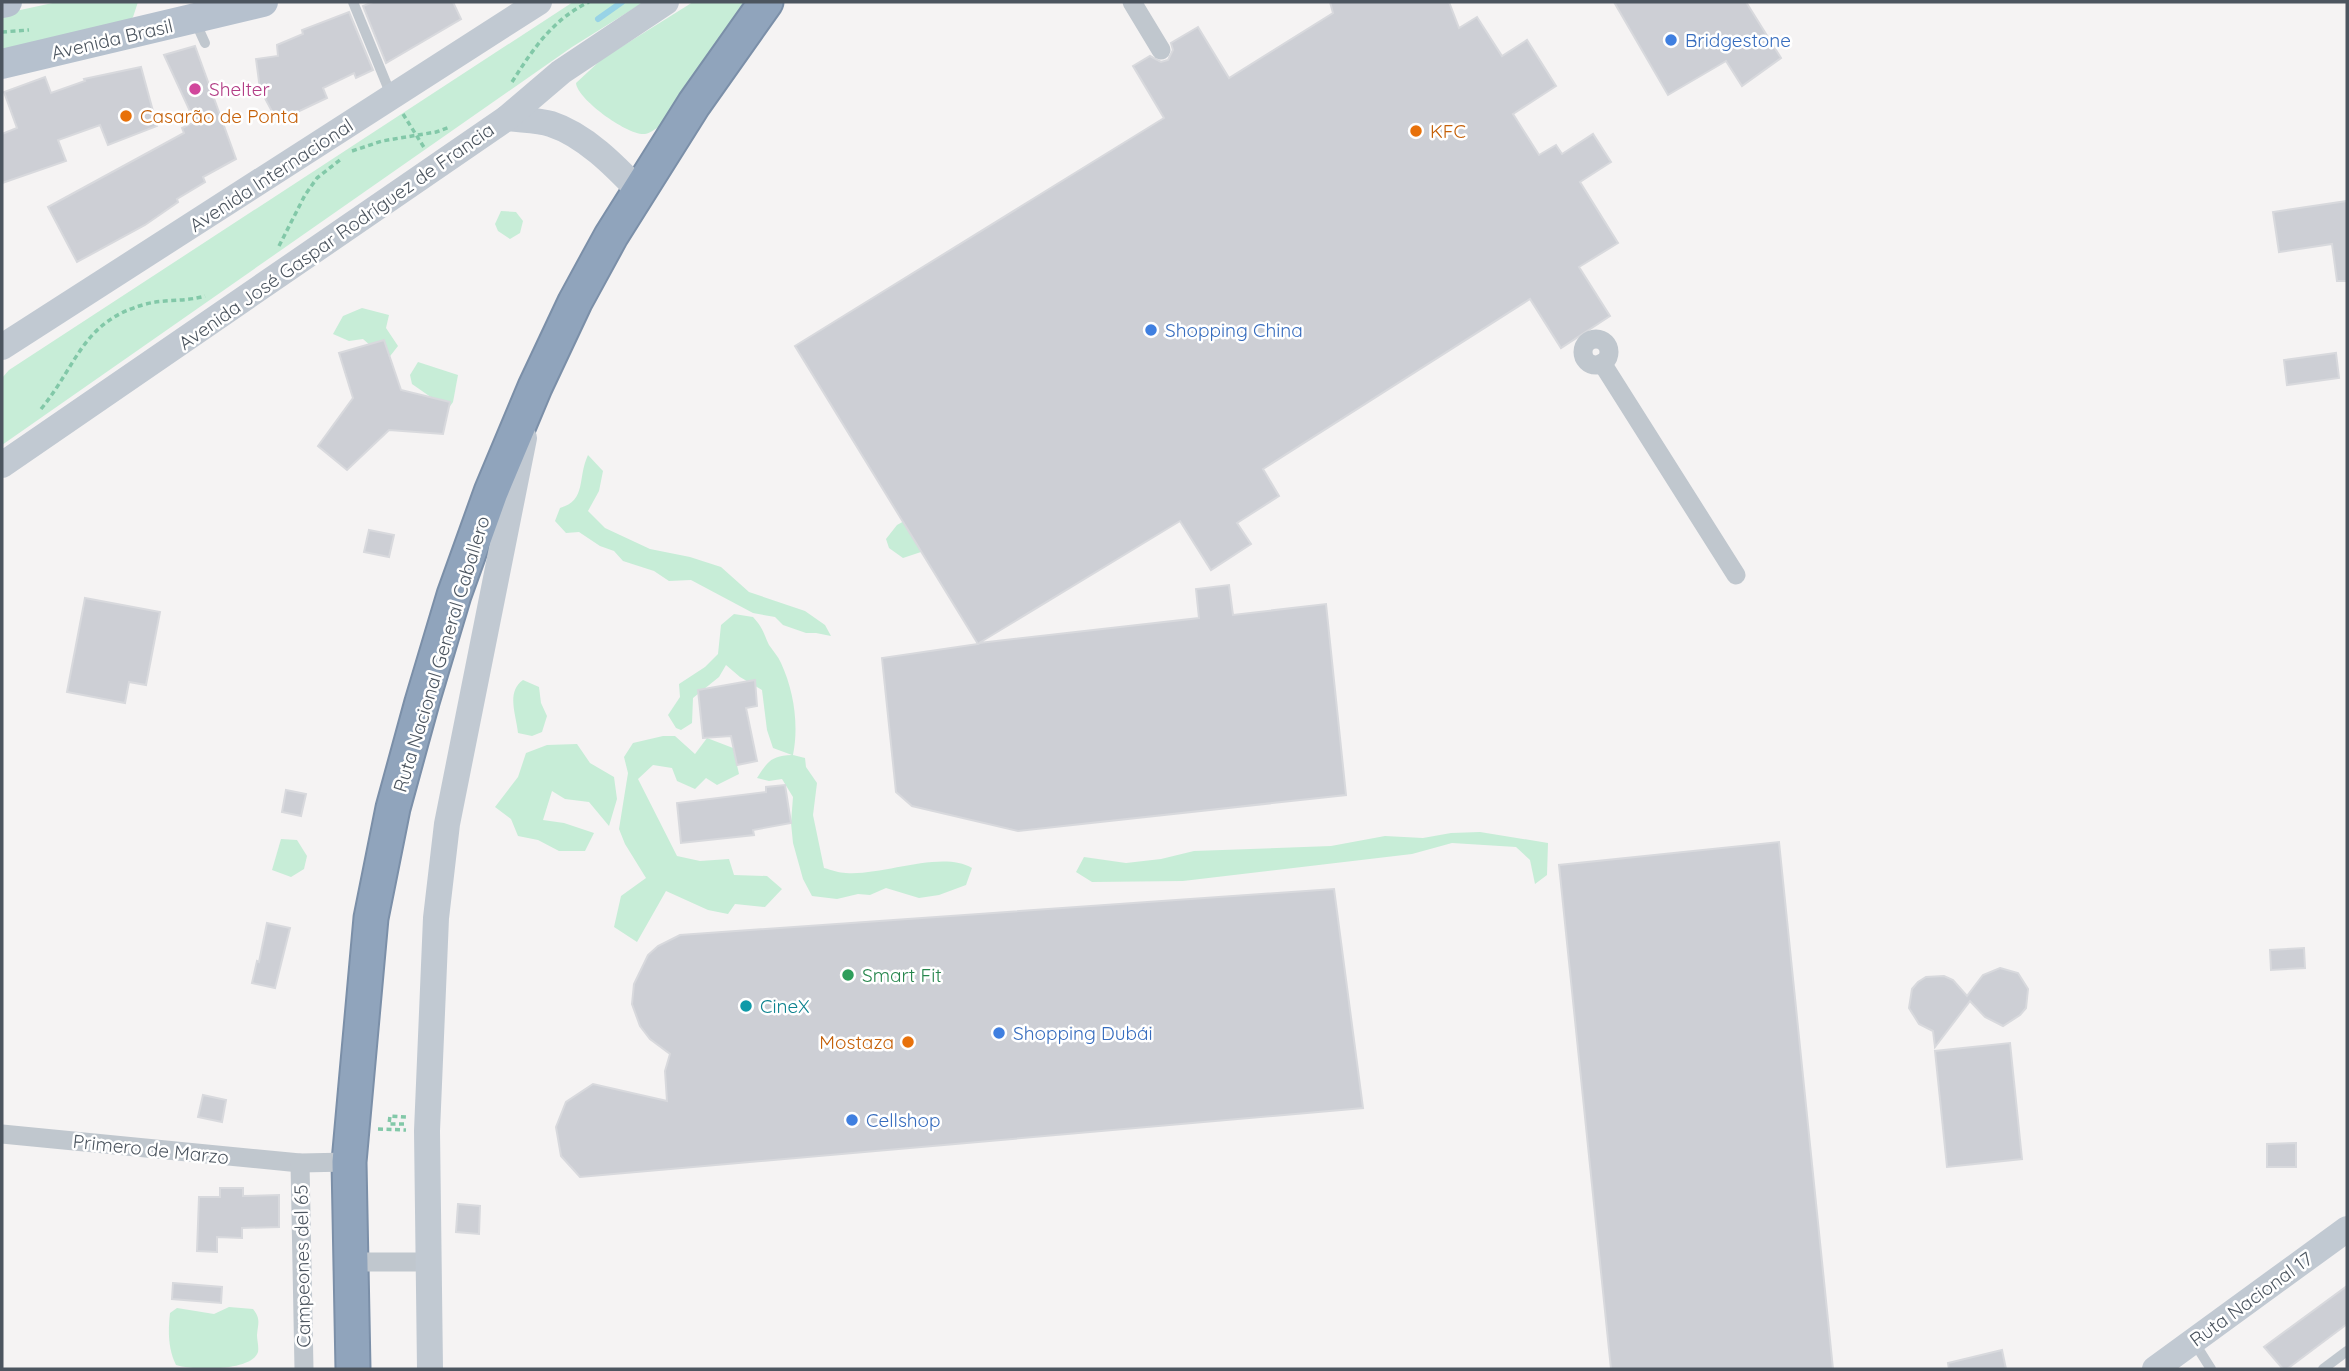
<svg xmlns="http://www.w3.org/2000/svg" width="2349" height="1371" font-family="Quicksand,sans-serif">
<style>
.green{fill:#c7edd7}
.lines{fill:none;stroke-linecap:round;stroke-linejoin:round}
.stream{stroke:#98d3e6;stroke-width:6}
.building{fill:#cdcfd5;stroke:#d8d9dd;stroke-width:2}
.highway-casing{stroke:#7b8fa8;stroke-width:37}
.path{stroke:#82c8a8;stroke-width:3.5;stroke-dasharray:5 3.5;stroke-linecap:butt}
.lane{stroke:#c0c7ce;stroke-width:10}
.street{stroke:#c0c7ce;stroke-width:19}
.secondary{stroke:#c1c9d2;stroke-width:26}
.primary{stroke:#b6c1ce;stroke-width:30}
.highway{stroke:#90a4bc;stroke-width:33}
.shop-dot{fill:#3f7fe0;stroke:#fff;stroke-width:2.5}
.hotel-dot{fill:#d1479c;stroke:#fff;stroke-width:2.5}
.food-dot{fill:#e8710a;stroke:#fff;stroke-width:2.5}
.leisure-dot{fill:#2e9e5b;stroke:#fff;stroke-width:2.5}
.culture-dot{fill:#0f9aa8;stroke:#fff;stroke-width:2.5}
.labels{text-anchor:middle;stroke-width:5;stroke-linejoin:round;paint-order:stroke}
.street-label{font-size:19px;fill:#4c555f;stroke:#fff}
.shop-label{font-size:19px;fill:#366cbe;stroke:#fff;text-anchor:start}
.hotel-label{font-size:19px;fill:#b23c85;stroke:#fff;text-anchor:start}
.food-label{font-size:19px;fill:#c56008;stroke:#fff;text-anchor:start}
.leisure-label{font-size:19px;fill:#27864d;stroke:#fff;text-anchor:start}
.culture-label{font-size:19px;fill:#0d838f;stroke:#fff;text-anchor:start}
</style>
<rect width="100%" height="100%" fill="#f5f3f3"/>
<g class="green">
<polygon points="57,2 138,2 133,17 127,24 2,56 2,14"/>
<polygon points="573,2 644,2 572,47 2,445 2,378 9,370"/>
<path d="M693,2H749L660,126C655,129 651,133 645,134C628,136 577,99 576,83L602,59Z"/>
<polygon points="501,211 516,212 523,221 520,233 510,239 498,231 495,224"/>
<polygon points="362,308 389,315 386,328 398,346 387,360 363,339 349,341 333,334 343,316"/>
<polygon points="418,362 458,375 453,402 448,409 412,384 410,375"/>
<path d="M588,455L603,471L599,491L588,511L605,528L650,549L690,557L721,567L749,592L805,611L825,625L831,636L816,633H806L783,625L775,617L753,613L691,580L669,581L654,571L623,561L614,551L600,546L579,532L566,533L555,521L560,508C587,500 577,479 588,455Z"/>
<polygon points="906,520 919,534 921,552 903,558 889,548 886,539 897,525"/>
<path d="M734,614L753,617C763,628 763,632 769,645C773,651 778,656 781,663C794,691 799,725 793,755L805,758L806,767L817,783L813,815L824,868C832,870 839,873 846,873C883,876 941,850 972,868L966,885L939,895L919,898L886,888L870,895L858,894L837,899L812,896L803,879L793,843L791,823L793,797L782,779L769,781L757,778C768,761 771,756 792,755L773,748L767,730L762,690L740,677L726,665L719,677L693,698L692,723L681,730L676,728L668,715L680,697L679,684L705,667L718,654L721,625Z"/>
<path d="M523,680L539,687L541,703L547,716L542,732L532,736L518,733C516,714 506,692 523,680Z"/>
<polygon points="663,736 675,736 695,754 707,738 733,748 739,774 717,785 706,778 695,789 677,781 672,768 653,765 638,779 677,856 700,861 729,859 734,875 767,876 782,889 765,907 735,904 728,914 708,910 666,891 637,942 614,927 621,896 646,878 625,844 619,829 628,773 624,757 633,743"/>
<polygon points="577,744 590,763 614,777 617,799 609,826 589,802 565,799 552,791 543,820 564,823 594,833 585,851 559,851 538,840 518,836 511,819 495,807 518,777 526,753 547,745"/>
<polygon points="1480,832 1548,843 1547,875 1535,884 1530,860 1516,847 1452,843 1412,854 1183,881 1092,882 1076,872 1084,857 1126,863 1161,859 1194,851 1331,846 1385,836 1423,838 1451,833"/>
<polygon points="281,839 297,840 307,856 304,869 291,877 272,870"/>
<path d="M229,1307L253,1309C261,1319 258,1323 257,1335C257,1340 259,1347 258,1352C252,1371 195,1371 176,1365C168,1348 168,1332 170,1313L177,1308L214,1314Z"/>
</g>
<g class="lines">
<polyline class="stream" points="598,19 622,2"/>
</g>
<g class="building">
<polygon points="373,2 453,2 461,19 386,63 363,6"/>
<polygon points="1330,2 1449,2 1459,28 1477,17 1502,56 1527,40 1556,86 1513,114 1539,155 1556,145 1562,154 1593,134 1611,162 1580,182 1618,243 1579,267 1610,316 1561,348 1530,299 1263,469 1279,496 1237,523 1251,544 1211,570 1180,521 979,643 1199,618 1196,589 1229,585 1233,615 1326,604 1346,795 1018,831 912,806 896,792 882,658 978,644 795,346 1164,118 1133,66 1150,56 1161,62 1168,60 1173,50 1171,43 1198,27 1229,78 1333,13"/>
<polygon points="1614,2 1746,2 1781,58 1742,86 1726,61 1668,95"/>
<polygon points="349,12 373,70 356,78 354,73 323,88 327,98 291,115 275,117 260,89 256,59 278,56 277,45 303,34 302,30"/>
<polygon points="195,46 236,159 203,177 205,182 177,199 178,202 145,225 77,262 48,207 184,133 182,128 195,122 164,55"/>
<polygon points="141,67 157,126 108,145 100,125 58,140 66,161 2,183 2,134 17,128 4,92 45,77 51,93 85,81 84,79"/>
<polygon points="2347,201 2347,281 2337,281 2332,244 2279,252 2273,212"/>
<polygon points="384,340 401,390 450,402 443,434 389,430 347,470 318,446 353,398 339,353"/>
<polygon points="2336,353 2339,378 2287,385 2284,360"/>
<polygon points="369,530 394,535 389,557 364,552"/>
<polygon points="85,598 160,612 146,685 129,682 125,703 67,692"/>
<polygon points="755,680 757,706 746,708 757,761 737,765 731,736 703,738 698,690"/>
<polygon points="785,785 791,823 753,830 754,835 681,843 677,803 766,792 766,787"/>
<polygon points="286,790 306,794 301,816 282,812"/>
<polygon points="1779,842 1833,1369 1611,1369 1559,865"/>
<polygon points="1334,889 1363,1108 580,1177 561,1156 556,1127 566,1102 593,1084 667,1101 665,1071 670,1054 650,1039 640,1026 632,1004 634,984 648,955 658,946 680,935"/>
<polygon points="267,923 290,928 275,988 252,983 257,961 259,962"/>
<polygon points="2304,948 2305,968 2271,970 2270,950"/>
<polygon points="2000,968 2018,973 2028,989 2026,1008 2020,1015 2003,1026 1985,1017 1970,1001 1935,1047 1933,1031 1919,1024 1909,1008 1912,989 1918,982 1926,977 1944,976 1953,980 1967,996 1983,975"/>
<polygon points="2010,1043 2022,1159 1947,1167 1935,1051"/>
<polygon points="203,1095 226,1100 222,1122 198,1117"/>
<polygon points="2296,1143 2296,1167 2267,1167 2267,1144"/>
<polygon points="220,1188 243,1188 243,1196 279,1195 279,1227 242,1228 242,1238 217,1237 217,1252 197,1251 199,1197 220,1197"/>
<polygon points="458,1204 480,1206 479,1234 456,1232"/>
<polygon points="173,1283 222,1287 221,1303 172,1299"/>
<polygon points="2347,1286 2347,1324 2287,1369 2283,1369 2264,1347"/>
<polygon points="2002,1350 2006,1369 1949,1369 1948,1363"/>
</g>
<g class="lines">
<g class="highway-casing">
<polyline id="highway" points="353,1369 349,1162 371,918 393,808 422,702 454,595 491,492 535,387 575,302 611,236 694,104 766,2"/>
</g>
<g class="path">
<polyline points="2,32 29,30"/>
<path d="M512,82C533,49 553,19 589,2"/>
<polyline points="403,114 425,149"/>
<polyline points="352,151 382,141 436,132 450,127"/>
<polyline points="279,246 305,195 317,178 340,160"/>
<path d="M41,409C78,364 82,321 146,304C165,299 185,302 205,296"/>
<polyline points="404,1124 389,1124 390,1116 406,1117"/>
<polyline points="378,1129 406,1130"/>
</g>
<g class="lane">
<polyline points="353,2 391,95"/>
<polyline points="195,21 205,43"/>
<polyline points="2194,1342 2211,1369"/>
<polyline points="2323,1369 2347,1351"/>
</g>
<g class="street">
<polyline points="1132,2 1161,50"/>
<circle cx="1596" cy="352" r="13"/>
<polyline points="1602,363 1736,575"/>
<polyline points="2,1134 300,1163 349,1162"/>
<polyline points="300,1163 304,1369"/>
<polyline points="350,1262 429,1262"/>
</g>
<g class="secondary">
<path d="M507,118C521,120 538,120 551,124C585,135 615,166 639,191"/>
<polyline points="2,347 539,2"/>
<polyline points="2,465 507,118 561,72 666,2"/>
<polyline points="430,1369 427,1131 436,918 447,824 524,438"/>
<polyline points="2155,1369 2347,1229"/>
</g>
<g class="primary">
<polyline points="2,3 7,2"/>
<polyline points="2,64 263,2"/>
</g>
<use href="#highway" class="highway"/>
</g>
<g class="shop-dot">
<circle cx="1671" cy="40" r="7"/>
<circle cx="1151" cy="330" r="7"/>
<circle cx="999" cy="1033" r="7"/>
<circle cx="852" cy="1120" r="7"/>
</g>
<circle class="hotel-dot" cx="195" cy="89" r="7"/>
<g class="food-dot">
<circle cx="126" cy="116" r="7"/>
<circle cx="1416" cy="131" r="7"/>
<circle cx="908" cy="1042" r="7"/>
</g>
<circle class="leisure-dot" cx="848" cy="975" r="7"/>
<circle class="culture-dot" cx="746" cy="1006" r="7"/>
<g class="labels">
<g class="street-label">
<text transform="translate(112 39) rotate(-13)" y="7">Avenida Brasil</text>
<text transform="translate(271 175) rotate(-33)" y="7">Avenida Internacional</text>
<text transform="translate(336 236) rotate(-35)" y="7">Avenida José Gaspar Rodríguez de Francia</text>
<text transform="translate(441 654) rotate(-73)" y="7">Ruta Nacional General Caballero</text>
<text transform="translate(151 1149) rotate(6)" y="7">Primero de Marzo</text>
<text transform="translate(302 1266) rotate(-91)" y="7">Campeones del 65</text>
<text transform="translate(2251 1299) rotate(-36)" y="7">Ruta Nacional 17</text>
</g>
<g class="shop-label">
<text x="1685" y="47">Bridgestone</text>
<text x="1165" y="337">Shopping China</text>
<text x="1013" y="1040">Shopping Dubái</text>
<text x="866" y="1127">Cellshop</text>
</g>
<g class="hotel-label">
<text x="209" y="96">Shelter</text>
</g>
<g class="food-label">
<text x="140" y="123">Casarão de Ponta</text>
<text x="1430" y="138">KFC</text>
<text x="894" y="1049" text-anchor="end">Mostaza</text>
</g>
<g class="leisure-label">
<text x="862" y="982">Smart Fit</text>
</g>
<g class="culture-label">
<text x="760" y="1013">CineX</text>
</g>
</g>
<rect width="2349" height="1371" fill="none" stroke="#4c555f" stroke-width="7"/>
</svg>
